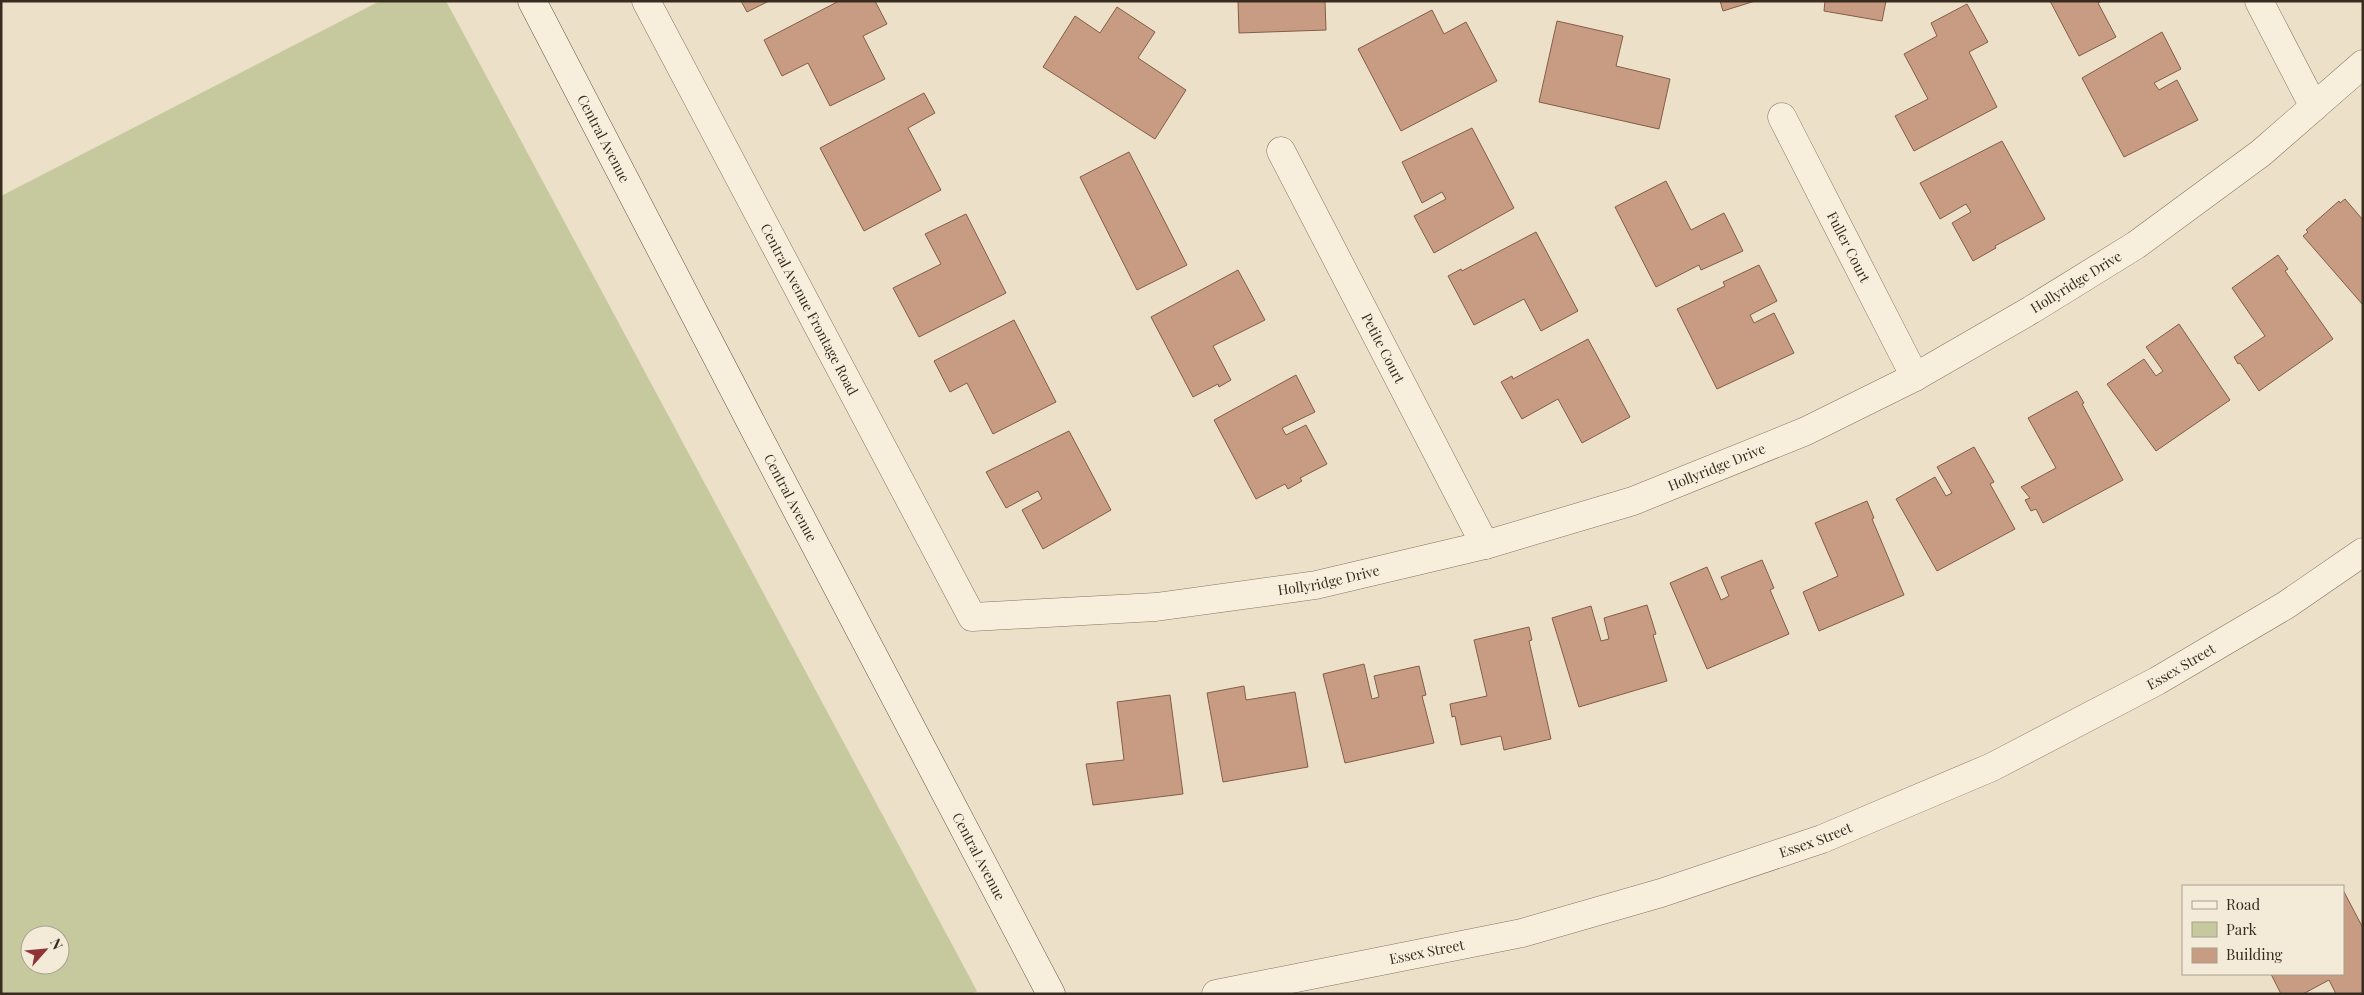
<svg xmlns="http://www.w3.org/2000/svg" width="2364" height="995" font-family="'Playfair Display',serif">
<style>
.green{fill:#c6c99d;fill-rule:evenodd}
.building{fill:#c79c82;stroke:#845d47}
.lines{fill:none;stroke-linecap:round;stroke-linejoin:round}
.minor-casing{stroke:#87735f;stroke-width:29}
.tertiary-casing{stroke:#87735f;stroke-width:29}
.secondary-casing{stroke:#695442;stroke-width:29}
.minor{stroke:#f7eedc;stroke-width:28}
.tertiary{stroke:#f7eedc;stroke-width:28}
.secondary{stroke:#f7eedc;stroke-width:28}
.labels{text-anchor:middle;stroke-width:4;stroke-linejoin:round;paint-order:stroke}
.street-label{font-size:14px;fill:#382c21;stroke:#f3ebd8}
</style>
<rect width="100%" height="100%" fill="#ece0c9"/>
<path class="green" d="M380,1H446L977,991L971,994H1V196ZM30,935H60V965H30Z"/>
<g class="building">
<polygon points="741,1 769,1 747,12"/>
<polygon points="839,1 875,1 887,24 863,36 885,79 830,106 808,63 782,76 764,40"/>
<polygon points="1238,1 1325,1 1326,30 1239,33"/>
<polygon points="1720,1 1755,1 1723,11"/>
<polygon points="1825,1 1886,1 1882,21 1824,11"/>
<polygon points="2050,1 2102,1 2098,3 2116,37 2079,56"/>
<polygon points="1967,4 1988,42 1969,52 1997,107 1914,151 1895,116 1928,99 1904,54 1937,36 1931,23"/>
<polygon points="1117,7 1155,32 1138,58 1186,90 1155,139 1043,67 1075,16 1100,33"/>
<polygon points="1432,10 1444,34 1466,22 1497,81 1401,131 1358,49"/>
<polygon points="1557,21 1623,36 1616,66 1670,79 1659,129 1539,102"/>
<polygon points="2162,32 2181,69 2154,83 2159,90 2177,80 2198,120 2124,157 2082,78"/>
<polygon points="924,93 935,113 908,128 941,190 864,231 820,148"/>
<polygon points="1472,128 1514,208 1434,253 1414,216 1446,199 1442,192 1422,203 1402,162"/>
<polygon points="2002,141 2045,219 1995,246 1996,248 1973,261 1952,223 1971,212 1966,204 1940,219 1920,183"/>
<polygon points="1129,152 1187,265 1137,290 1080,177"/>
<polygon points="1666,181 1691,230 1724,213 1743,251 1701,270 1699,265 1656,287 1615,207"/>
<polygon points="2345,199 2363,220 2363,305 2303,236 2308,232 2306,230 2339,201 2340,203"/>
<polygon points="966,214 1006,293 919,337 893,288 941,264 925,234"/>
<polygon points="1536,232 1578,311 1541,331 1524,299 1474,325 1448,276 1461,269 1462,271"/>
<polygon points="2278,255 2288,269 2285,271 2333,339 2259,391 2240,363 2238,364 2234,357 2265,336 2232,288"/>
<polygon points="1759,265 1777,301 1750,315 1754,323 1774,313 1794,353 1717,389 1677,309 1725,286 1723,282"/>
<polygon points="1238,270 1265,320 1213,346 1231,380 1219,387 1218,384 1193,397 1151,317"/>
<polygon points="1014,320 1056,402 993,434 967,383 950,392 934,361"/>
<polygon points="2179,324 2230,400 2156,451 2107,384 2144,359 2156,376 2163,371 2146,347"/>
<polygon points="1588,339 1630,417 1582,443 1558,399 1522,419 1501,382 1512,376 1513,379"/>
<polygon points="1296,375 1315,412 1282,428 1286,435 1306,425 1327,464 1300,478 1302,481 1288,489 1285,484 1256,499 1214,420"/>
<polygon points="2077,391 2084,403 2082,404 2123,480 2043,523 2036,509 2031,511 2025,500 2030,498 2021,487 2056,468 2028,418"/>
<polygon points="1069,431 1111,510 1043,549 1022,510 1042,499 1038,491 1006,508 986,472"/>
<polygon points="1974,447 1994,482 1990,484 2015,529 1937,571 1896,499 1935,477 1946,496 1952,493 1937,467"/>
<polygon points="1867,501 1874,518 1872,519 1904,595 1819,631 1803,592 1838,576 1815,523"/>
<polygon points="1762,560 1774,588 1770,590 1789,634 1707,669 1670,583 1707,567 1721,600 1729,596 1721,577"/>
<polygon points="1647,605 1656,634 1653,635 1667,681 1579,707 1552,618 1591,606 1601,641 1609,639 1604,618"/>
<polygon points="1529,627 1532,640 1529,641 1551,739 1504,750 1501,736 1461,745 1455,716 1452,717 1450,704 1487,696 1474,640"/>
<polygon points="1364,664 1372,699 1379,697 1374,676 1419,666 1426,695 1422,696 1434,743 1345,763 1323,674"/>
<polygon points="1244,686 1246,700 1295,692 1308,767 1223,782 1207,693"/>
<polygon points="1170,695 1183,794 1093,805 1086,764 1124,760 1117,702"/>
<polygon points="2343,890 2363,928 2363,994 2336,994 2329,980 2303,994 2281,994 2271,974 2343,974"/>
</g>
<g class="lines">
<g class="minor-casing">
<g id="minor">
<path id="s1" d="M646,1L972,617L1156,607L1316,585L1485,545L1633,501L1806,431L1915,377L2031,310L2136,245L2261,153L2363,64"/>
<polyline points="2259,1 2314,107"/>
<path id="s2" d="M1782,117L1915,377"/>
<path id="s3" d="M1281,151L1485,545"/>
</g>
</g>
<g class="tertiary-casing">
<g id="tertiary">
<path id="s4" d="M1216,994L1522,933L1661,893L1822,839L1992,767L2157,681L2286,605L2363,552"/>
</g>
</g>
<g class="secondary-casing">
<g id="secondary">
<path id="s5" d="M532,1L758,436L1051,994"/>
</g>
</g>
<use href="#minor" class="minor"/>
<use href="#tertiary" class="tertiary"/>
<use href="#secondary" class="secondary"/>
</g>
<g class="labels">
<g class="street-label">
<text dy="5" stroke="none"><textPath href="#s5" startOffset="155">Central Avenue</textPath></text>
<text dy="5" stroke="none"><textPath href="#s2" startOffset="146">Fuller Court</textPath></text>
<text dy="5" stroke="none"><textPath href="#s1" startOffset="1866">Hollyridge Drive</textPath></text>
<text dy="5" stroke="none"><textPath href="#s1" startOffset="349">Central Avenue Frontage Road</textPath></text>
<text dy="5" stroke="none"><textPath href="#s3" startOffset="222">Petite Court</textPath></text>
<text dy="5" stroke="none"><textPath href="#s1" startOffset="1461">Hollyridge Drive</textPath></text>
<text dy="5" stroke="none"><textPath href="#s5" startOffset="560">Central Avenue</textPath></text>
<text dy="5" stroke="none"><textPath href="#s1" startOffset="1056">Hollyridge Drive</textPath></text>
<text dy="5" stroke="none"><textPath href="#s4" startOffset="1025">Essex Street</textPath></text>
<text dy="5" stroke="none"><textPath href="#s4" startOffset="620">Essex Street</textPath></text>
<text dy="5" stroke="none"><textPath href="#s5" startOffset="965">Central Avenue</textPath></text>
<text dy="5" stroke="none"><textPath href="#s4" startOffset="215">Essex Street</textPath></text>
</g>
</g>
<rect width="2364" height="995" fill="none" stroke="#382c21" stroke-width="5"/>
<rect x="2182" y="885" width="162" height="90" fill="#f3ebd8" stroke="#a89f8f"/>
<rect x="2192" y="901" width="25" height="8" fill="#f7eedc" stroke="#a89f8f"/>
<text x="2226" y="910" font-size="15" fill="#382c21">Road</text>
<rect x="2192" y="922" width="25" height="15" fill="#c6c99d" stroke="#a89f8f"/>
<text x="2226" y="935" font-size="15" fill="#382c21">Park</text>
<rect x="2192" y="948" width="25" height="15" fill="#c79c82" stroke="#a89f8f"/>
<text x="2226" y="960" font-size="15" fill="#382c21">Building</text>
<g transform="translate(45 950) rotate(63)"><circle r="24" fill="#f3ebd8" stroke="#a89f8f"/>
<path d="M0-4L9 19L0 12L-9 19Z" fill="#913438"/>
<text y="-8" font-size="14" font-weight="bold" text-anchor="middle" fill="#382c21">N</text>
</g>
</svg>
